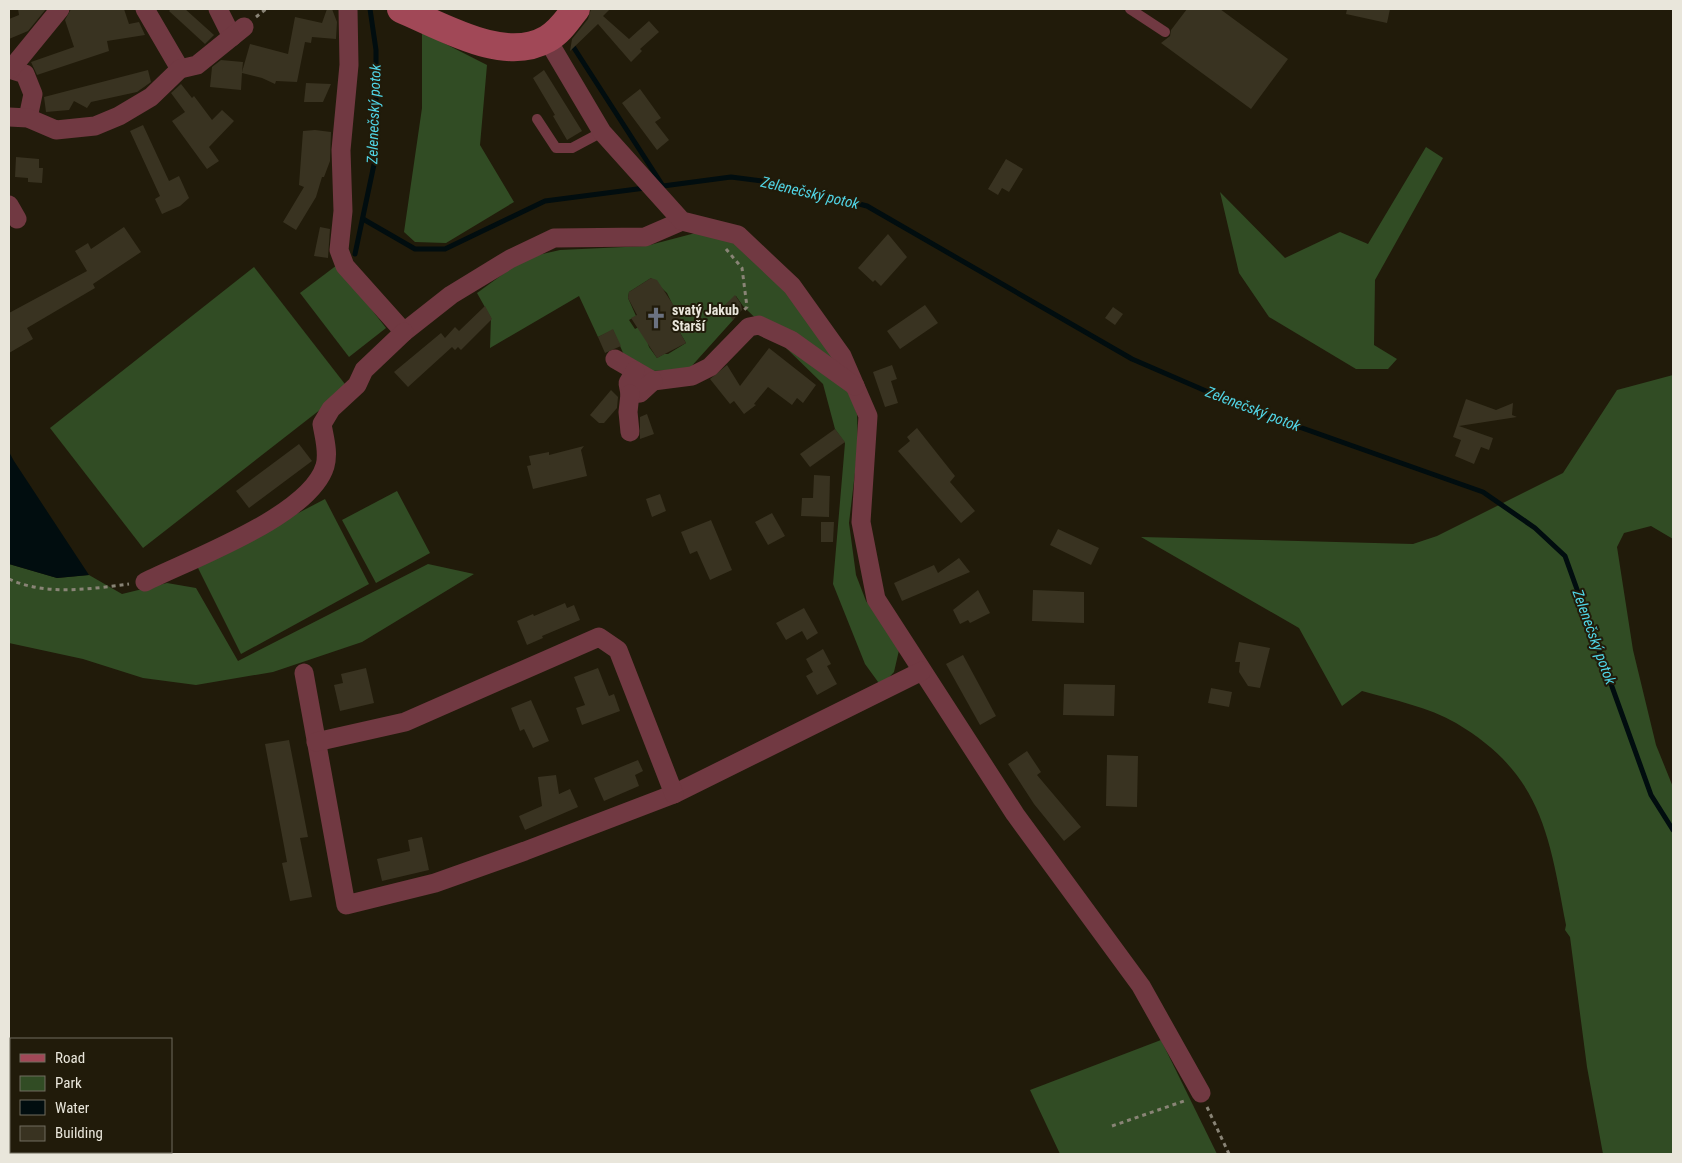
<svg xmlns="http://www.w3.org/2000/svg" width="1682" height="1163" font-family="'Roboto Condensed',sans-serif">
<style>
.green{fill:#314c24;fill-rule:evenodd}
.water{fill:#010d0f}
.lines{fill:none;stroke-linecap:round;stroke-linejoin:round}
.stream{stroke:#010d0f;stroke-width:5}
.building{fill:#393321}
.path{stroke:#898476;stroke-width:3;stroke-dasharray:4 4;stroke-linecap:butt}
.lane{stroke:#713942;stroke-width:10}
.street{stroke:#713942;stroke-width:19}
.secondary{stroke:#a14857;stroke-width:28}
.labels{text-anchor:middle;stroke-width:4;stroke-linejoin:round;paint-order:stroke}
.poi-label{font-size:14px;font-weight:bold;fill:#e9e6db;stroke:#211b0a;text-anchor:start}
.water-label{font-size:15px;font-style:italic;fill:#51d6e7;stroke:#211b0a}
</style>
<rect width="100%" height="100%" fill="#211b0a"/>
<g class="green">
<polygon points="422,32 487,65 480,145 514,202 446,243 415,242 404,232 422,108"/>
<polygon points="1426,147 1443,158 1375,280 1374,345 1397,359 1388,369 1356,369 1269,317 1239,273 1220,192 1285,258 1340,232 1368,244"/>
<path d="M703,231L732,240L795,300L839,362L857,414L858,447L849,523L856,575L866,601L900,646L894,672L881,686L865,664L833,584L845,443L835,429L823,384L743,306L736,296L724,306L734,319L689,369L653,371L624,355L613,330L598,337L579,296L490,348L491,318L477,293L517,264L538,255L560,250L646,246ZM651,278L667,293L682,324L679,331L686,343L668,354H664L657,358L649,347L642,325L635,329L629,320L636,316L628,298L629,292Z"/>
<polygon points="337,265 386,328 349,357 300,293"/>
<polygon points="254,267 348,388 143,548 50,428"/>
<path d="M1673,375V539L1651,526L1624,533L1617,547L1633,650L1656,745L1673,787V1154H1603L1587,1067L1570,937L1565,930L1566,925C1549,835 1542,774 1456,723C1429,707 1393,700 1362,691L1342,706L1299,628L1141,537L1413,544L1437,536L1563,473L1617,390Z"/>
<polygon points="397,491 430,553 376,583 342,520"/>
<polygon points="325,499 369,584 241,654 197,566"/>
<polygon points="9,564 57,578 89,575 122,594 167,583 196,588 238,661 428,564 474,574 362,642 273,672 196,685 143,678 83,659 9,643"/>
<polygon points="1161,1040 1217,1154 1060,1154 1030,1090"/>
</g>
<polygon class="water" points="9,452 14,461 89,575 57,578 9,564"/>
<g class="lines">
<g class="stream">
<polyline points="574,48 663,186 731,177 778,183 867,206 1132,359 1243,407 1483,492 1535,528 1565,556 1651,795 1673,830"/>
<polyline points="363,219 415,249 445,249 545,201 645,188"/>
<polyline points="355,254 376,155 376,50 370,9"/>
</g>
</g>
<g class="building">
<polygon points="18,9 46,9 28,31 9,39 9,19 19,15"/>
<polygon points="71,9 124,9 129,24 139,22 145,35 107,41 109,51 37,75 31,62 74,47 65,20"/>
<polygon points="171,9 185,9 214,35 205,44 169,11"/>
<polygon points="327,9 332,9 337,22 336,39 312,37 311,43 305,42 297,82 276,81 275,84 262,78 242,73 241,90 210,87 212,67 221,60 243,62 242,72 250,44 288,54 295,17 322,23"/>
<polygon points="591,9 610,9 603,16 629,39 649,21 659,32 640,49 642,51 631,62 598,24 570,51 572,39 588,19"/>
<polygon points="1187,9 1220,9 1288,59 1251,109 1161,43 1170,36 1171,30"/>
<polygon points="1347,9 1390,9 1387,23 1346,14"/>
<polygon points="148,70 151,82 137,92 91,102 87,108 74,101 69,110 46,112 44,97"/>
<polygon points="544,70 582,131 567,140 553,116 555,115 533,78"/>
<polygon points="306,83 331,84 323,102 304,102"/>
<polygon points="181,84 192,98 194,96 212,120 222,110 234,121 209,147 219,161 207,169 172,121 185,112 171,93"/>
<polygon points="640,89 661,118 655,122 669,140 657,150 622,103"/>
<polygon points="143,125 169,181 179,176 189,198 180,206 162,214 155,199 160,196 130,131"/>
<polygon points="315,130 331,132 330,161 324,177 322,177 316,197 296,230 283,222 304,187 299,185 303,131"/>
<polygon points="16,157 39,159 39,168 43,168 42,183 28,182 28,178 15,177"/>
<polygon points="1006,159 1023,169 1009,192 1002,188 998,195 988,189"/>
<polygon points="124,227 141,252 93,284 95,288 27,328 33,339 9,353 9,313 87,271 75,251 88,243 91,249"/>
<polygon points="320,227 330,229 328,258 314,256"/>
<polygon points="888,234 907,257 881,286 875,280 873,282 858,268"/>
<polygon points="651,278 657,280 676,309 683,324 679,331 686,343 657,358 631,318 637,315 628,298 629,292"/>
<polygon points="735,295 741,304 742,310 733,320 723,307"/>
<polygon points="925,305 938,323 900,349 887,331"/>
<polygon points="485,306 492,319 461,350 458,347 455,350 452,347 408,387 394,372 441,333 445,338 455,327 459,331"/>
<polygon points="1113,307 1123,314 1115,325 1105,318"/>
<polygon points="613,329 621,346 605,353 598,337"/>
<polygon points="769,348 816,385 803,403 797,398 792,405 768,387 754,404 756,405 744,414 734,401 730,404 710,379 727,365 740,386"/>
<polygon points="892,365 897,379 891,381 898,403 885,407 873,372"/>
<polygon points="611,390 618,397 617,408 604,423 599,423 590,415"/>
<polygon points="1466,399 1496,410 1513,403 1512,415 1517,417 1459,426 1493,438 1489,450 1481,447 1474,464 1455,456 1461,440 1453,437"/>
<polygon points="647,414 654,434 640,439 640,417"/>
<polygon points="917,428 955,476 950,482 975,511 961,523 898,451 910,441 907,437"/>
<polygon points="835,429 845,442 810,467 800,454"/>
<polygon points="299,444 312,461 249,508 236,491"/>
<polygon points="584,446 581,450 587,476 533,489 527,466 531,465 529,456 549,452 549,455"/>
<polygon points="814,475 830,476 829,517 801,516 802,498 813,498"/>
<polygon points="660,494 666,511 652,517 646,499"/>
<polygon points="772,513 785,536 768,545 755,522"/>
<polygon points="711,520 732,570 710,580 697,551 690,554 681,532"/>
<polygon points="821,522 834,522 833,542 821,542"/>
<polygon points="1058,529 1099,548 1091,565 1050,545"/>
<polygon points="959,558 970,572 902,601 894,583 934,565 938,573"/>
<polygon points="978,590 990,613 970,623 968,620 960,624 953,610"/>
<polygon points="1033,590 1084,592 1084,623 1032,621"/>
<polygon points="565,603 567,608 574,605 580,620 542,636 543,638 527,645 517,621 533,614 534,616"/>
<polygon points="804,608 818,633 807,640 802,631 786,640 776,623"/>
<polygon points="1239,642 1270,648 1260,688 1248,686 1239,672 1240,662 1235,662"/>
<polygon points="823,649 831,664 827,666 837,684 817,695 806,676 813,672 806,659"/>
<polygon points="963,655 996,716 980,725 946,664"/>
<polygon points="366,668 374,703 340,711 334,685 343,683 341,674"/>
<polygon points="598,668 609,696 614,694 620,711 582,725 576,708 585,705 574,677"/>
<polygon points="1064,684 1115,685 1114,716 1063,715"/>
<polygon points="1211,688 1232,692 1229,707 1208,703"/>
<polygon points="531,700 549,741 533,748 524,729 520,731 511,708"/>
<polygon points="289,740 308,837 300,838 312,897 290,901 282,863 287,862 265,744"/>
<polygon points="1027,751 1041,772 1037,775 1081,827 1064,841 1034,804 1008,764"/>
<polygon points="1107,755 1138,756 1137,807 1106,806"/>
<polygon points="638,760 643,771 635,775 639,786 604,801 594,778"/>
<polygon points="556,775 559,794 570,789 578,807 525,830 519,816 542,806 538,777"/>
<polygon points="422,837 429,870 382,881 377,859 410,851 408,840"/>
</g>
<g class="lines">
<g class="path">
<polyline points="256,17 266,9"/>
<polyline points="726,249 742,268 747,307 744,310"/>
<path d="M9,579C45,596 91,589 129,584"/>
<polyline points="1207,1107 1229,1154"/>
<polyline points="1112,1126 1187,1100"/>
</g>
<g class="lane">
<polyline points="1130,9 1165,32"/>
<polyline points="537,119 556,148 572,148 602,132"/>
</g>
<g class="street">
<polyline points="145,9 180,69"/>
<polyline points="218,9 232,37"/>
<polyline points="348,9 349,65 341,150 343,211 339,250 345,266 404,332 451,295 510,259 554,238 645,237 682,221"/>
<polyline points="547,39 602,132 682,221 738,235 792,286 842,356 868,416 861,522 876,599 1015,814 1141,986 1201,1093"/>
<polyline points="9,69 25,74 33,94 28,118"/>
<polyline points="11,69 60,9"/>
<polyline points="9,117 28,118 56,130 95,126 119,116 151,97 180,69 197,65 244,27"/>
<polyline points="9,205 17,219"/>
<polyline points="615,359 653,381 692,376 710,367 749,327 759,325 791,340 855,386"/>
<polyline points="635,371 628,383 630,394 640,393 653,381"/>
<polyline points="630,432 628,412 630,394"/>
<path d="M145,582C191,559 310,516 325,466C329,452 324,437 322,424L331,409L357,385L364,370L404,332"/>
<polyline points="304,673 346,905 435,883 525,851 674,794 922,671"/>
<polyline points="316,742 405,722 599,637 618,650 674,794"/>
</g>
<path class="secondary" d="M401,9C442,26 504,64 547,39C560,32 567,20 576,9"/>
</g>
<defs>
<g id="church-bare" transform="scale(1.725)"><path d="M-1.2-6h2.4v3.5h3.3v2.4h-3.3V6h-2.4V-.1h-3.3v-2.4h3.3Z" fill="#6b7280" stroke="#211b0a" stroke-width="2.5" paint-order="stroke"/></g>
</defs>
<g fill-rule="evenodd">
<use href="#church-bare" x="656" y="318"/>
</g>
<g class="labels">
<g class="poi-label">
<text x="672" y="315">svatý Jakub<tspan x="672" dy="16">Starší</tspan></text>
</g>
<g class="water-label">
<text transform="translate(374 114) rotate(-88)" y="5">Zelenečský potok</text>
<text transform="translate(810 193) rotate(13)" y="5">Zelenečský potok</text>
<text transform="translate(1253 409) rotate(21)" y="5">Zelenečský potok</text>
<text transform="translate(1594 637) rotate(70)" y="5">Zelenečský potok</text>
</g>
</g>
<rect width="1682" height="1163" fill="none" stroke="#e9e6db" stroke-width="20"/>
<rect x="10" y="1038" width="162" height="115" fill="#211b0a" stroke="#716c5e"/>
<rect x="20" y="1054" width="25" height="8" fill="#a14857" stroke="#716c5e"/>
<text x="55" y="1063" font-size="15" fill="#e9e6db">Road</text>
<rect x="20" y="1076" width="25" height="15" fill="#314c24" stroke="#716c5e"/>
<text x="55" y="1088" font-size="15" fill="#e9e6db">Park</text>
<rect x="20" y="1100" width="25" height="15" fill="#010d0f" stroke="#716c5e"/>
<text x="55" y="1113" font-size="15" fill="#e9e6db">Water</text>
<rect x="20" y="1126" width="25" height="15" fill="#393321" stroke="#716c5e"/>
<text x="55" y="1138" font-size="15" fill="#e9e6db">Building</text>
</svg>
